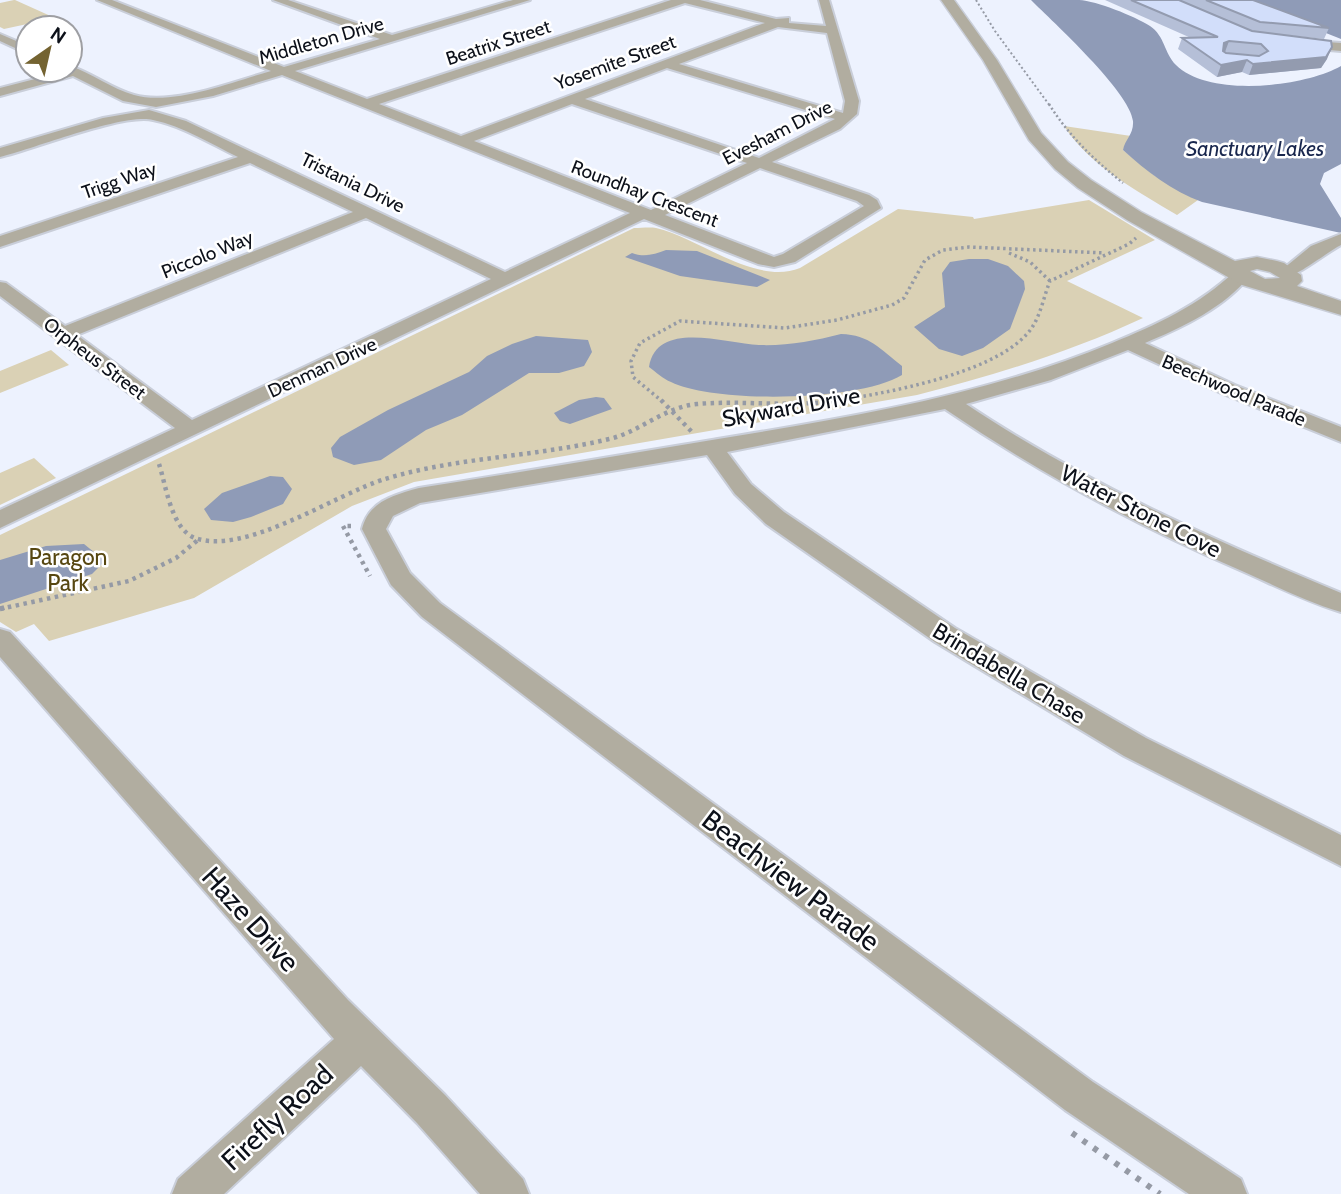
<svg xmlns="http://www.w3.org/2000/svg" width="1341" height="1194" font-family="Cabin,sans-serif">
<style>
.green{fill:#dad1b5}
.water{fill:#8f9bb7}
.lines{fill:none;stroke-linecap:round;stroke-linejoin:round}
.minor-casing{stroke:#c9ced9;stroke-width:4}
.tertiary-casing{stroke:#c9ced9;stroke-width:3}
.path-far5{stroke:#959aa5;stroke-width:2;stroke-dasharray:2 2.5;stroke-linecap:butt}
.path-far4{stroke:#959aa5;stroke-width:2.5;stroke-dasharray:2 2.5;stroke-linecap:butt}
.path-far3{stroke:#959aa5;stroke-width:3.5;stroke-dasharray:2.5 3.5;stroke-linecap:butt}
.path-far2{stroke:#959aa5;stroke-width:4.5;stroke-dasharray:3.5 4.5;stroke-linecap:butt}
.path-far1{stroke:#959aa5;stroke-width:5;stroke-dasharray:4.5 6;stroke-linecap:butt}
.path{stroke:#959aa5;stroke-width:6;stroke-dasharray:5 8;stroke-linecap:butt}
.minor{fill:#b1ada0;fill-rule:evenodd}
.tertiary{fill:#b1ada0;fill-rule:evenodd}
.wall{fill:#b5bfd7;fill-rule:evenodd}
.shaded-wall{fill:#939baf}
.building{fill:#d2defa;stroke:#939baf;stroke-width:2;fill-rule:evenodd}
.labels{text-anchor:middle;stroke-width:5;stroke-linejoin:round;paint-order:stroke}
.far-street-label{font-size:19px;fill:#0c1019;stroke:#fff}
.far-water-label{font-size:21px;font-style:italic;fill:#19274e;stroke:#fff}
.street-label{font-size:23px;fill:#0c1019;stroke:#fff}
.park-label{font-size:23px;fill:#574711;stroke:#fff}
.near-street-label{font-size:28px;fill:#0c1019;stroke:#fff}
</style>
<rect width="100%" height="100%" fill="#edf2fe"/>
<g class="green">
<polygon points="14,0 15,0 55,18 4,29 0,27 0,3"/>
<path d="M1064,126L1131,136L1123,150L1155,176L1198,200L1177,215C1137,191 1090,166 1064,126Z"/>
<path d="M1089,200L1155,240L1067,281L1143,318C1070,352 995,375 917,395L414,482L352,506L194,598L49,641L34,624L16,632L0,622V535L634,228C641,228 650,227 656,228C699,238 756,286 800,268L898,209L973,217L974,219Z"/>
<polygon points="51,350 69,365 0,393 0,371"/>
<polygon points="34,458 56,478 0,505 0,473"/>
</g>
<g class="water">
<path d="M1031,0C1047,0 1063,0 1079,0C1097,1 1134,16 1150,26C1165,36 1164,53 1176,65C1209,98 1304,87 1341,66V164L1324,173L1320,184L1341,218V233L1202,202C1172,191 1146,171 1123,150C1125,139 1134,134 1133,121C1130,92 1053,22 1031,0Z"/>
<polygon points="1243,0 1341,0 1341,39"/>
<path d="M666,250L697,251L770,280L757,287L680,276L625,257L632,253C644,258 655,254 666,250Z"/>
<polygon points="969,259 988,259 1008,266 1024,281 1025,289 1010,329 983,348 962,356 939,349 914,327 945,307 942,273 950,262"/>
<path d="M841,334C870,335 880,349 902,366V375C860,401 716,404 671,382C663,379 656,372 649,367C657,319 726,344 759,345C787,346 814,341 841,334Z"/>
<polygon points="536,336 588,340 592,352 584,366 559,373 529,373 462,415 426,430 381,460 354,465 333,457 331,448 340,437 388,410 469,372 487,356 512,344"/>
<polygon points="596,397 604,398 612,409 570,424 560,421 554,413 579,400"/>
<polygon points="270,476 283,477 292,489 283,504 251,517 233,522 211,520 204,509 222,493"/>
<polygon points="84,544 105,561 92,574 0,604 0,560 46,546"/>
</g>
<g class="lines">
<g class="minor-casing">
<g id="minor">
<path d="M97,0H112L284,67L380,39L273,0H288L392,35L513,0H530L295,71L367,99L671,0H700L776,19L789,18V23L826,26L819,0H829L859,101L857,114L840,129L772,162L869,195L877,200L881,208L795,262L774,267L758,264L644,219L0,528V510L175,428L0,296V282L6,283L65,326L353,212L250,163L0,247V236L238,157C211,144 183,126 153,120C123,113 34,149 0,157V148L103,118L149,110L186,121L505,272L630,213L282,75L213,96L156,107L123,101L73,76L0,96V88L70,70V66C92,73 112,89 134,95C173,106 232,82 271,71ZM685,3L765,23L461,136L379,104ZM778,27L827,33L845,101L843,113L679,64ZM667,68L835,119L759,158L585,99ZM572,104L747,163L651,210L474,141ZM760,168L857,201L864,206L783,254L774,257L665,215ZM366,218L491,279L192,420L77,335Z"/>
<polygon points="0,34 28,46 28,54 0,41"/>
<polygon points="1298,40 1341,43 1341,51 1294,47 1294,41"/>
<path d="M1341,234V245C1325,253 1294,280 1281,277L1278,273L1311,246Z"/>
<path d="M1241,270L1250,275C1226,307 1181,328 1145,343L1235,385L1341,427V442L1221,393L1128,350L1051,380L966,404C1083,482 1211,539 1341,593V612C1307,602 1274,585 1242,571C1138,526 1039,473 945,409L727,452L751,484L784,512L955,628L1146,738L1341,835V866L1124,756L935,642L766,524L735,494L707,455L420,503L393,516L386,529L410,573L440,603L1093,1082L1241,1179L1247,1194H1189L1065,1110L422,617L391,585L362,529C369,501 394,495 419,488C517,473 614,456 712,440C847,418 984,396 1112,343C1156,325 1200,305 1235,271Z"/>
<polygon points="0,629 10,632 348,1000 445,1095 523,1179 529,1194 480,1194 417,1123 361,1066 224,1194 172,1194 178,1179 334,1039 0,657"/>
</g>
</g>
<g class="tertiary-casing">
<path id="tertiary" d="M941,0H954L997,60L1041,133L1068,162L1091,180L1141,212L1235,261L1257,257L1277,261L1284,263L1301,275L1302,281L1297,286L1341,301V315L1242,285L1127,220L1078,188L1055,169L1029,140L983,60ZM1257,269L1270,272L1280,278L1265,279L1250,271Z"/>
</g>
<polyline class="path-far5" points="976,0 995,31 1050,106"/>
<path class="path-far4" d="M1049,104C1069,136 1093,159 1123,183"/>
<g class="path-far3">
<polyline points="1009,253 1030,262 1050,281"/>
<polyline points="663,402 633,377 631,361 640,343 680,321 785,328 837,320 892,305 904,298 925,260 943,250 969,247 1105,253"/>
<path d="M828,402C882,394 989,375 1026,335C1040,321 1043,298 1050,281L1129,244L1136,238"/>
</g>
<g class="path-far2">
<polyline points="661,400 692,432"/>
<path d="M159,464C166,485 171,529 195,538C245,556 336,494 385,479C457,457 535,457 609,439C640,432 664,407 697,404C745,400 792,408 840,400"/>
<polyline points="351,526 343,526 370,576"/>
<polyline points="0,609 129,581 176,558 199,539"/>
</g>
<polyline class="path-far1" points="0,609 6,607"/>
<polyline class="path" points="1072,1133 1160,1194"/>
<use href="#minor" class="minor"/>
<use href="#tertiary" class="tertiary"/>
</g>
<path class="wall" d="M1105,0H1253L1329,28L1324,39L1276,34L1327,59L1321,68L1249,75L1242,72L1217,77L1178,49L1182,38H1191ZM1225,53L1256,55L1258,56L1226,53Z"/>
<g class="shaded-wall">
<polygon points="1229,41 1225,52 1220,54 1224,43"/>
<polygon points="1332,47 1327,59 1321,68 1249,75 1253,64"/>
<polygon points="1247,60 1242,72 1217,77 1221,65"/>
</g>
<g class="building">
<path d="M1131,0H1179L1252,31L1331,41L1332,47L1326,57L1253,64L1247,60L1221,65L1182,38L1218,37ZM1229,41L1261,44L1268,51L1259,56L1226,53L1223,51L1224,43Z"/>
<polygon points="1206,0 1253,0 1329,28 1260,22"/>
</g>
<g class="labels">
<g class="far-street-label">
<text transform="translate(321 40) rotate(-16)" y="7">Middleton Drive</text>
<text transform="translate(498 42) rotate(-18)" y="7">Beatrix Street</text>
<text transform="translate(615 62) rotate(-20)" y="7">Yosemite Street</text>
<text transform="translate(777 132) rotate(-27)" y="7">Evesham Drive</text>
<text transform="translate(119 180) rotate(-19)" y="7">Trigg Way</text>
<text transform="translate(353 182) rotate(26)" y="7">Tristania Drive</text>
<text transform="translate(645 193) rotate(21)" y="7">Roundhay Crescent</text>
<text transform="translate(207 254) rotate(-22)" y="7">Piccolo Way</text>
<text transform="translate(95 358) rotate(37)" y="7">Orpheus Street</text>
<text transform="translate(322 367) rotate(-25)" y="7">Denman Drive</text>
<text transform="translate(1234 390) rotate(23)" y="7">Beechwood Parade</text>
</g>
<g class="far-water-label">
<text x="1255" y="156">Sanctuary Lakes</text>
</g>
<g class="street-label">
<text transform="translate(791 407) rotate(-10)" y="8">Skyward Drive</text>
<text transform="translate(1141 511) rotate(27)" y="8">Water Stone Cove</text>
<text transform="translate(1009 673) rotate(31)" y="8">Brindabella Chase</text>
</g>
<g class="park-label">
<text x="68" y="565">Paragon<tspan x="68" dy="26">Park</tspan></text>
</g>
<g class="near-street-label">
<text transform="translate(791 880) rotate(37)" y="10">Beachview Parade</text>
<text transform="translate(251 919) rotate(48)" y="10">Haze Drive</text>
<text transform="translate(277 1117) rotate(-43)" y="10">Firefly Road</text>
</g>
</g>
<g transform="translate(49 49) rotate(34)"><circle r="33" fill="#ffffff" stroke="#9e9fa3" stroke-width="2"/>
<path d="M0-5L12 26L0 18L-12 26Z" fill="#746331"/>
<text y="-10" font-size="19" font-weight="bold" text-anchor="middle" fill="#0c1019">N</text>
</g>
</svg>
